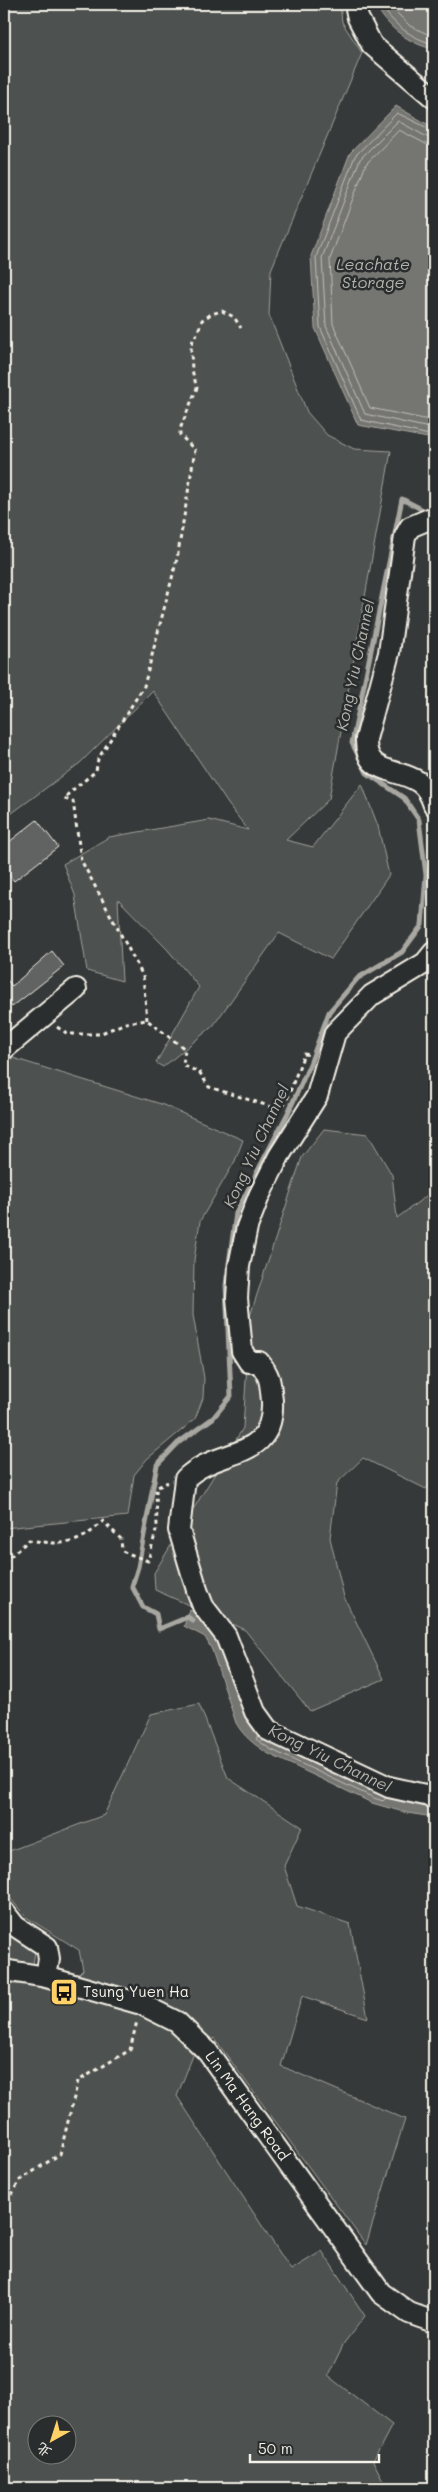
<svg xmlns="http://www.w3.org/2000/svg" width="438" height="2492" font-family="Mali,'LXGW WenKai TC',sans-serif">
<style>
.green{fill:#4e514f;stroke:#a1a19c;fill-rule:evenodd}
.water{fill:#757572;stroke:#a8a7a1}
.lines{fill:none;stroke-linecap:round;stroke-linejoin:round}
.shore{stroke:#c1bfb9;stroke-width:1}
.stream{stroke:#a8a7a1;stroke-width:5}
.building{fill:#616362;stroke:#f4f1e8}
.minor-casing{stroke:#f4f1e8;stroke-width:24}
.path{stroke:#f4f1e8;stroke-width:3;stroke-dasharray:4 4;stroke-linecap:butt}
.minor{stroke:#2a2d2e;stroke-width:20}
.labels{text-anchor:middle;stroke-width:5;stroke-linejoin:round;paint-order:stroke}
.poi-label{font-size:15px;fill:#f4f1e8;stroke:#2a2d2e;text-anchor:start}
.street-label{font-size:15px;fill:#f4f1e8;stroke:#2a2d2e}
.water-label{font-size:16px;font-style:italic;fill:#b4b3ad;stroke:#2a2d2e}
</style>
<rect width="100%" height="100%" fill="#363939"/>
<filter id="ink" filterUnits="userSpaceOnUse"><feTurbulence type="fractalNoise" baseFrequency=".02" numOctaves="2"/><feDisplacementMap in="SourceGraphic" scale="10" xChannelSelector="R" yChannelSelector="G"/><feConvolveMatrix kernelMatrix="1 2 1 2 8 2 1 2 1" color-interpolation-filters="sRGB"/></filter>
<g filter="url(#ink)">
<g class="green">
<polygon points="4,4 340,4 342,22 362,53 271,270 269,315 307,412 327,435 354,449 391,451 329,799 286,840 313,847 362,784 378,826 389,875 331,959 279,933 213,1026 163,1067 156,1063 199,987 167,949 118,899 122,981 87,971 75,895 63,864 109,837 209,820 248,830 228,804 153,691 80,763 4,819"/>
<polygon points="13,1058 161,1104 243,1140 235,1161 200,1221 194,1260 193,1315 204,1378 203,1398 195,1419 147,1459 134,1475 128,1516 4,1528 4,1123 6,1119 4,1116 4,1069"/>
<polygon points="324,1129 368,1134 392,1175 397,1218 434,1190 434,1478 426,1489 363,1458 337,1483 330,1538 344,1597 384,1679 310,1711 245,1630 155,1590 154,1573 243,1428 250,1316 302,1157"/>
<path d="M199,1704L228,1778L302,1827L284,1866L297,1906L350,1924L368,2018L302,1996L281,2066L405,2119L366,2245L214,2038L194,2053L177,2096L291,2270L322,2251L365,2316L344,2343L328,2376L392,2425L373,2461L387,2488H4V1984H29L59,1993L83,1970L79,1950L26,1917L4,1891V1853L104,1815L151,1714ZM38,2424H68V2454H38Z"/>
<polygon points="4,1926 19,1937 35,1952 33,1964 4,1960"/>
</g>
<g class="water">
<path d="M376,4H434V49C411,45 384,26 376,4Z"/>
<polygon points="396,106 434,128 434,442 428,438 358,425 315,328 311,256 350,153"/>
<path d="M190,1610L210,1623L250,1715L434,1802V1817L407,1813L372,1803L267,1753C254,1744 244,1737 236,1723L212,1650L205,1637L184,1626Z"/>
</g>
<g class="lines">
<g class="shore">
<path d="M381,4C391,24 413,39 434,44"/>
<polyline points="388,4 410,26 434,37"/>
<polyline points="434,131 397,113 355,156 316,257 320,327 361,420 434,436"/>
<polyline points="434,138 427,137 398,121 360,159 322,258 326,326 365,414 434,429"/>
<polyline points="434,145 426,144 399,130 366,164 330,259 333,324 370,408 434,421"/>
<polyline points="258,1735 256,1739 270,1749 374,1798 383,1801 386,1798"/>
</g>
<polyline class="stream" points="193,1621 188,1617 159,1629 156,1614 143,1607 132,1586 138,1567 157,1465 178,1443 213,1418 231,1396 226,1285 236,1213 288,1113 310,1064 329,1012 358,978 402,952 422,925 426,875 419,820 404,798 367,773 352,743 402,499 429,513"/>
</g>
<g class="building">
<polygon points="37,820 58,847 14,881 4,869 4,846"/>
<polygon points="52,951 64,966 12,1007 4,997 4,976 12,986"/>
</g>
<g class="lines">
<g class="minor-casing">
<g id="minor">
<polyline points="355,4 358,18 372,45 434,98"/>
<path d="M434,517L410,527L405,536L389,653L366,739C365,776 397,767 419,782C427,787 431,796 434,805"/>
<path d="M434,952L425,963L372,995L335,1033L317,1096L279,1156L259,1196L247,1227L239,1266L237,1298L242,1351L249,1362H259C271,1377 270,1382 272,1401C275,1463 217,1446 185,1479L179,1530L197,1590L203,1606L226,1636L255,1712L268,1730L389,1787L434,1797"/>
<polyline points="4,1049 76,989"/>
<polyline points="4,1912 15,1926 47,1947 49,1959 46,1977"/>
<polyline points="4,1970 46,1977 141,2004 177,2022 207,2051 381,2293 409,2313 434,2322"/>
</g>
</g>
<g class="path">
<polyline points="147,1020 143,976 81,860 73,801 64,799 69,793 96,771 98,759 144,686 177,559 195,450 180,435 180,429 197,388 192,370 191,350 193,339 197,334 202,320 211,314 222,311 234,317 241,328"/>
<polyline points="57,1027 68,1034 99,1034 126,1023 147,1020 185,1049 183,1065 200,1073 209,1087 278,1109 286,1102 304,1054 310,1055"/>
<path d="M4,1562L29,1540C63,1545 77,1547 103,1521L121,1539L122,1551L148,1561L157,1527L156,1488L168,1482"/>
<polyline points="4,2209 20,2180 60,2154 78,2081 130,2050 137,2021"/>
</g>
<use href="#minor" class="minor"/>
</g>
</g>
<defs>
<g id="bus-square" transform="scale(1.4375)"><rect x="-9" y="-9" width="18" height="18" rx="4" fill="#ffd166" stroke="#2a2d2e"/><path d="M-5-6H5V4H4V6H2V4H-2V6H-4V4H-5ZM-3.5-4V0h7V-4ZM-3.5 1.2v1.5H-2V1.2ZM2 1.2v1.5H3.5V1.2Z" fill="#111"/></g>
</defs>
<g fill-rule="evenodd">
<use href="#bus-square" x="64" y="1992"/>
</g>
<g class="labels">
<g class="poi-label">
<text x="83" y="1997">Tsung Yuen Ha</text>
</g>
<g class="street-label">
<text transform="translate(247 2106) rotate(54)" y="5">Lin Ma Hang Road</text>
</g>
<g class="water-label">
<text x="373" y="270">Leachate<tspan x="373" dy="18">Storage</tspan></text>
<text transform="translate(355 665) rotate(-78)" y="6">Kong Yiu Channel</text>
<text transform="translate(256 1146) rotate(-65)" y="6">Kong Yiu Channel</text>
<text transform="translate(330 1758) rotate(26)" y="6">Kong Yiu Channel</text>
</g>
</g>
<rect width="438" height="2492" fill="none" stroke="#2a2d2e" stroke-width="20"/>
<rect x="10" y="10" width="418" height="2472" fill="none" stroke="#f4f1e8" stroke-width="2" filter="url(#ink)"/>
<g transform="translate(52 2440) rotate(219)"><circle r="24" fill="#2a2d2e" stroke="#7b7b78"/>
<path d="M0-4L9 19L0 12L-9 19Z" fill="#ffd166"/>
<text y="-8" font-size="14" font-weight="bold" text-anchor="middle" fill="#f4f1e8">北</text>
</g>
<path d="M250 2454v8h129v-8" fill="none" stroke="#f4f1e8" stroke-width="2.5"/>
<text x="258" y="2454" font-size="15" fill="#f4f1e8" stroke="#2a2d2e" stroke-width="4" paint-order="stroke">50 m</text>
</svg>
